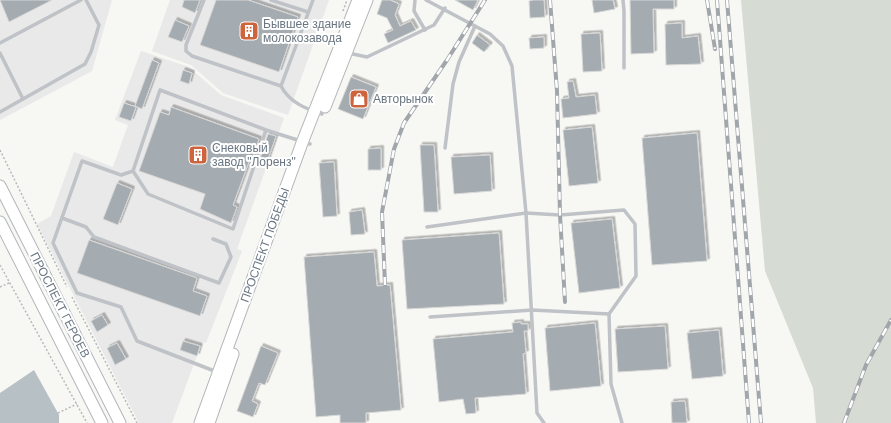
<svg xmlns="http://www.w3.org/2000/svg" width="891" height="423" font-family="Helvetica,sans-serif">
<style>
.built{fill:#e8e9e8}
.green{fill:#d6dbd4}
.water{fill:#b7c0c5}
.building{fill:#a4abb1;stroke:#d8d8d7;filter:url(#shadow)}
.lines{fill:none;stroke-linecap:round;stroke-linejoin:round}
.secondary-casing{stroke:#b2b6ba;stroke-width:13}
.path{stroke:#b7babc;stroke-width:1.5;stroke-dasharray:2 2;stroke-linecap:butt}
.lane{stroke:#bfc2c6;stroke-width:3.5}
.secondary{stroke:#fff;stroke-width:11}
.rail-casing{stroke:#a1a6ab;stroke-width:4}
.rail{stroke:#fff;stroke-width:2.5;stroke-dasharray:8;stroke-linecap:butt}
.labels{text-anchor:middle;stroke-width:4;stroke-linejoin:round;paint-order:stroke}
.poi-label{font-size:12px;fill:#6a7682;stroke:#fff;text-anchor:start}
.street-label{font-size:12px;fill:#6a7682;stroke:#fff}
</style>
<defs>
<filter id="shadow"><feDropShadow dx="2.5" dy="-2.5" stdDeviation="0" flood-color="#0004"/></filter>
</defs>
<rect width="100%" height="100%" fill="#f7f7f4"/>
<g class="built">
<polygon points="0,0 112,0 92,71 0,120"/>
<polygon points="170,0 329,0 288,115 223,93 191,65 152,51"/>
<polygon points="141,51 189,67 221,95 284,118 237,249 242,251 206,343 202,342 172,423 139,423 37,224 51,216 74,152 113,167 128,125 115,120"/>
</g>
<polygon class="green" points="741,0 891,0 891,423 816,423 813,388 765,271"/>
<polygon class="water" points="34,370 59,415 59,423 0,423 0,393"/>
<g class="building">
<polygon points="0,0 52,0 9,22"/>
<polygon points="184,0 200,0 195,13 182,7"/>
<polygon points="216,0 248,0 298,17 279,72 200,45"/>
<polygon points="382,0 390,0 399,4 395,15 400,26 411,21 416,30 388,43 384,34 393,30 387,18 377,14"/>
<polygon points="455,0 478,0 473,10"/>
<polygon points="533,0 544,0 545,17 530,18 529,1"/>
<polygon points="592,0 613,0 615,9 594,13"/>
<polygon points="630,0 674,0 674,9 653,9 654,53 631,54"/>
<polygon points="175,20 189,26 182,42 168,37"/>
<polygon points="682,23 682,38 698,36 701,64 666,65 665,24"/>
<polygon points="600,33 602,71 583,72 581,34"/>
<polygon points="477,35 490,45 484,52 472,43"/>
<polygon points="544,37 544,48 530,49 529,38"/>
<polygon points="152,60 159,63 142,109 135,106"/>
<polygon points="183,70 192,73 189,84 180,81"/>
<polygon points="351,77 376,87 363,119 338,109"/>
<polygon points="573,81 576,97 595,95 597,114 563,118 561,99 569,98 567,82"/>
<polygon points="124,103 136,107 131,121 119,117"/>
<polygon points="171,107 259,139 252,160 250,159 233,205 237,207 231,223 200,209 205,194 139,171 160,112 169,115"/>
<polygon points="592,127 598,183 569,186 563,130"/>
<polygon points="697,133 707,261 652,265 642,138"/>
<polygon points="268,134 276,136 266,165 259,162"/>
<polygon points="420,145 434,145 438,212 424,212"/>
<polygon points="381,148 381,170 368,170 368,149"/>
<polygon points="490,155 492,191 454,194 451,157"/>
<polygon points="334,162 337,216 323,217 319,163"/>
<polygon points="117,183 132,189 118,225 103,219"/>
<polygon points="362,210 365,234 351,235 349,212"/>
<polygon points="612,219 620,288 579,293 571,223"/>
<polygon points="499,233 504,304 407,309 402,240"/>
<polygon points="89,240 197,278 193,291 207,296 200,316 77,273"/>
<polygon points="374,252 377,286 390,285 401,410 366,413 366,423 340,423 340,415 316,417 304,257"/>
<polygon points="102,315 108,325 97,332 91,321"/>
<polygon points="521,322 521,324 528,324 528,331 524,331 526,353 523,354 526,394 475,398 476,413 466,414 463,399 439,402 433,339 513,332 512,323"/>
<polygon points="595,323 601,386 550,391 545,328"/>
<polygon points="665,326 668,369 618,372 615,329"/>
<polygon points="719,330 723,376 692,379 687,333"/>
<polygon points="183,341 200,346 197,356 180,350"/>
<polygon points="117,343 126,359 115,365 107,348"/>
<polygon points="261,346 278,353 265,385 259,383 252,401 258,404 253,417 237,411"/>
<polygon points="685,401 687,423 672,423 671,402"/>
</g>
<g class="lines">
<g class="secondary-casing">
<g id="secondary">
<polyline points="325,107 367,0"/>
<polyline points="0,186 120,423"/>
<polyline points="0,222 102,423"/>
<polyline points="200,423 302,143 358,0"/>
<polyline points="209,423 233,354"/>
</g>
</g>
<g class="path">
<polyline points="343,11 347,0"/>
<polyline points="0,150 67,287"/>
<polyline points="0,265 87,423"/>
<polyline points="0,287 9,283"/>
<polyline points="72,297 137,423"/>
<polyline points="58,413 77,404"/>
</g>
<g class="lane">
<path d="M204,0L186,45V51L192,56L281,86C289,102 306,109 322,114"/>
<polyline points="271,0 308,12"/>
<polyline points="415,0 414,11 425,30"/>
<polyline points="426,0 490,34 503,46 512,66 526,213 427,227"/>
<polyline points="623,0 624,11 624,68"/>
<polyline points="0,43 81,0"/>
<polyline points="0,53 23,99 0,112"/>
<polyline points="348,53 367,57 434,25 445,8"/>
<polyline points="281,86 313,0"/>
<polyline points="23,99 85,64 91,52 99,25 86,0"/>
<polyline points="266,130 233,229 148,194 133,171 160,90 266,130 310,144"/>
<polyline points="445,148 453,84 459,62 475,26"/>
<polyline points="133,171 121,175 82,161 53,243 77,293 121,307 137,341 217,372"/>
<polyline points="62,218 86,227 94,237 219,283 231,257 226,244 213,239"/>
<polyline points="430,317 532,310 609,314"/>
<polyline points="544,423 537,413 526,213 560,215 624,210 635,224 636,276 609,314 611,384 622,423"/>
</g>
<use href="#secondary" class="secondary"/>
<g class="rail-casing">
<g id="rail">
<polyline points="550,0 557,91 560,215 565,302"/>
<polyline points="707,0 715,49"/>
<polyline points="717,0 749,423"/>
<polyline points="727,0 761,423"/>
<polyline points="385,285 382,212 394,149 404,123 447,60 485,0"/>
<polyline points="844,423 866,365 891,320"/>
</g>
</g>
<use href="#rail" class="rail"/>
</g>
<defs>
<g id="building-square" transform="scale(1)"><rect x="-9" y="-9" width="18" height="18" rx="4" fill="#cd643e" stroke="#fff"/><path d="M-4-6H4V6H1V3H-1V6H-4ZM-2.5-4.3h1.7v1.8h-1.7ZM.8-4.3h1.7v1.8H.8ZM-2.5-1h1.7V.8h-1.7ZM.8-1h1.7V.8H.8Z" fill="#fff"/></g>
<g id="shop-square" transform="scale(1)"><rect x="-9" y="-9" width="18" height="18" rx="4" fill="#cd643e" stroke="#fff"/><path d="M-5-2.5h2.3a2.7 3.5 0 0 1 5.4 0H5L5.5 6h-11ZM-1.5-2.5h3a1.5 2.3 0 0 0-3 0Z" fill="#fff"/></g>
</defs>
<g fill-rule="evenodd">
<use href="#building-square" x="249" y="31"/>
<use href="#shop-square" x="359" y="99"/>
<use href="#building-square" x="198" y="155"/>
</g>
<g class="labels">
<g class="poi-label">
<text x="263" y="28">Бывшее здание<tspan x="263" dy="14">молокозавода</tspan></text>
<text x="373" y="103">Авторынок</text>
<text x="212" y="152">Снековый<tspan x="212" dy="14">завод "Лоренз"</tspan></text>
</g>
<g class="street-label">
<text transform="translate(265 245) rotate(-70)" y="4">ПРОСПЕКТ ПОБЕДЫ</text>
<text transform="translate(60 305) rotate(63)" y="4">ПРОСПЕКТ ГЕРОЕВ</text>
</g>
</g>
</svg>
